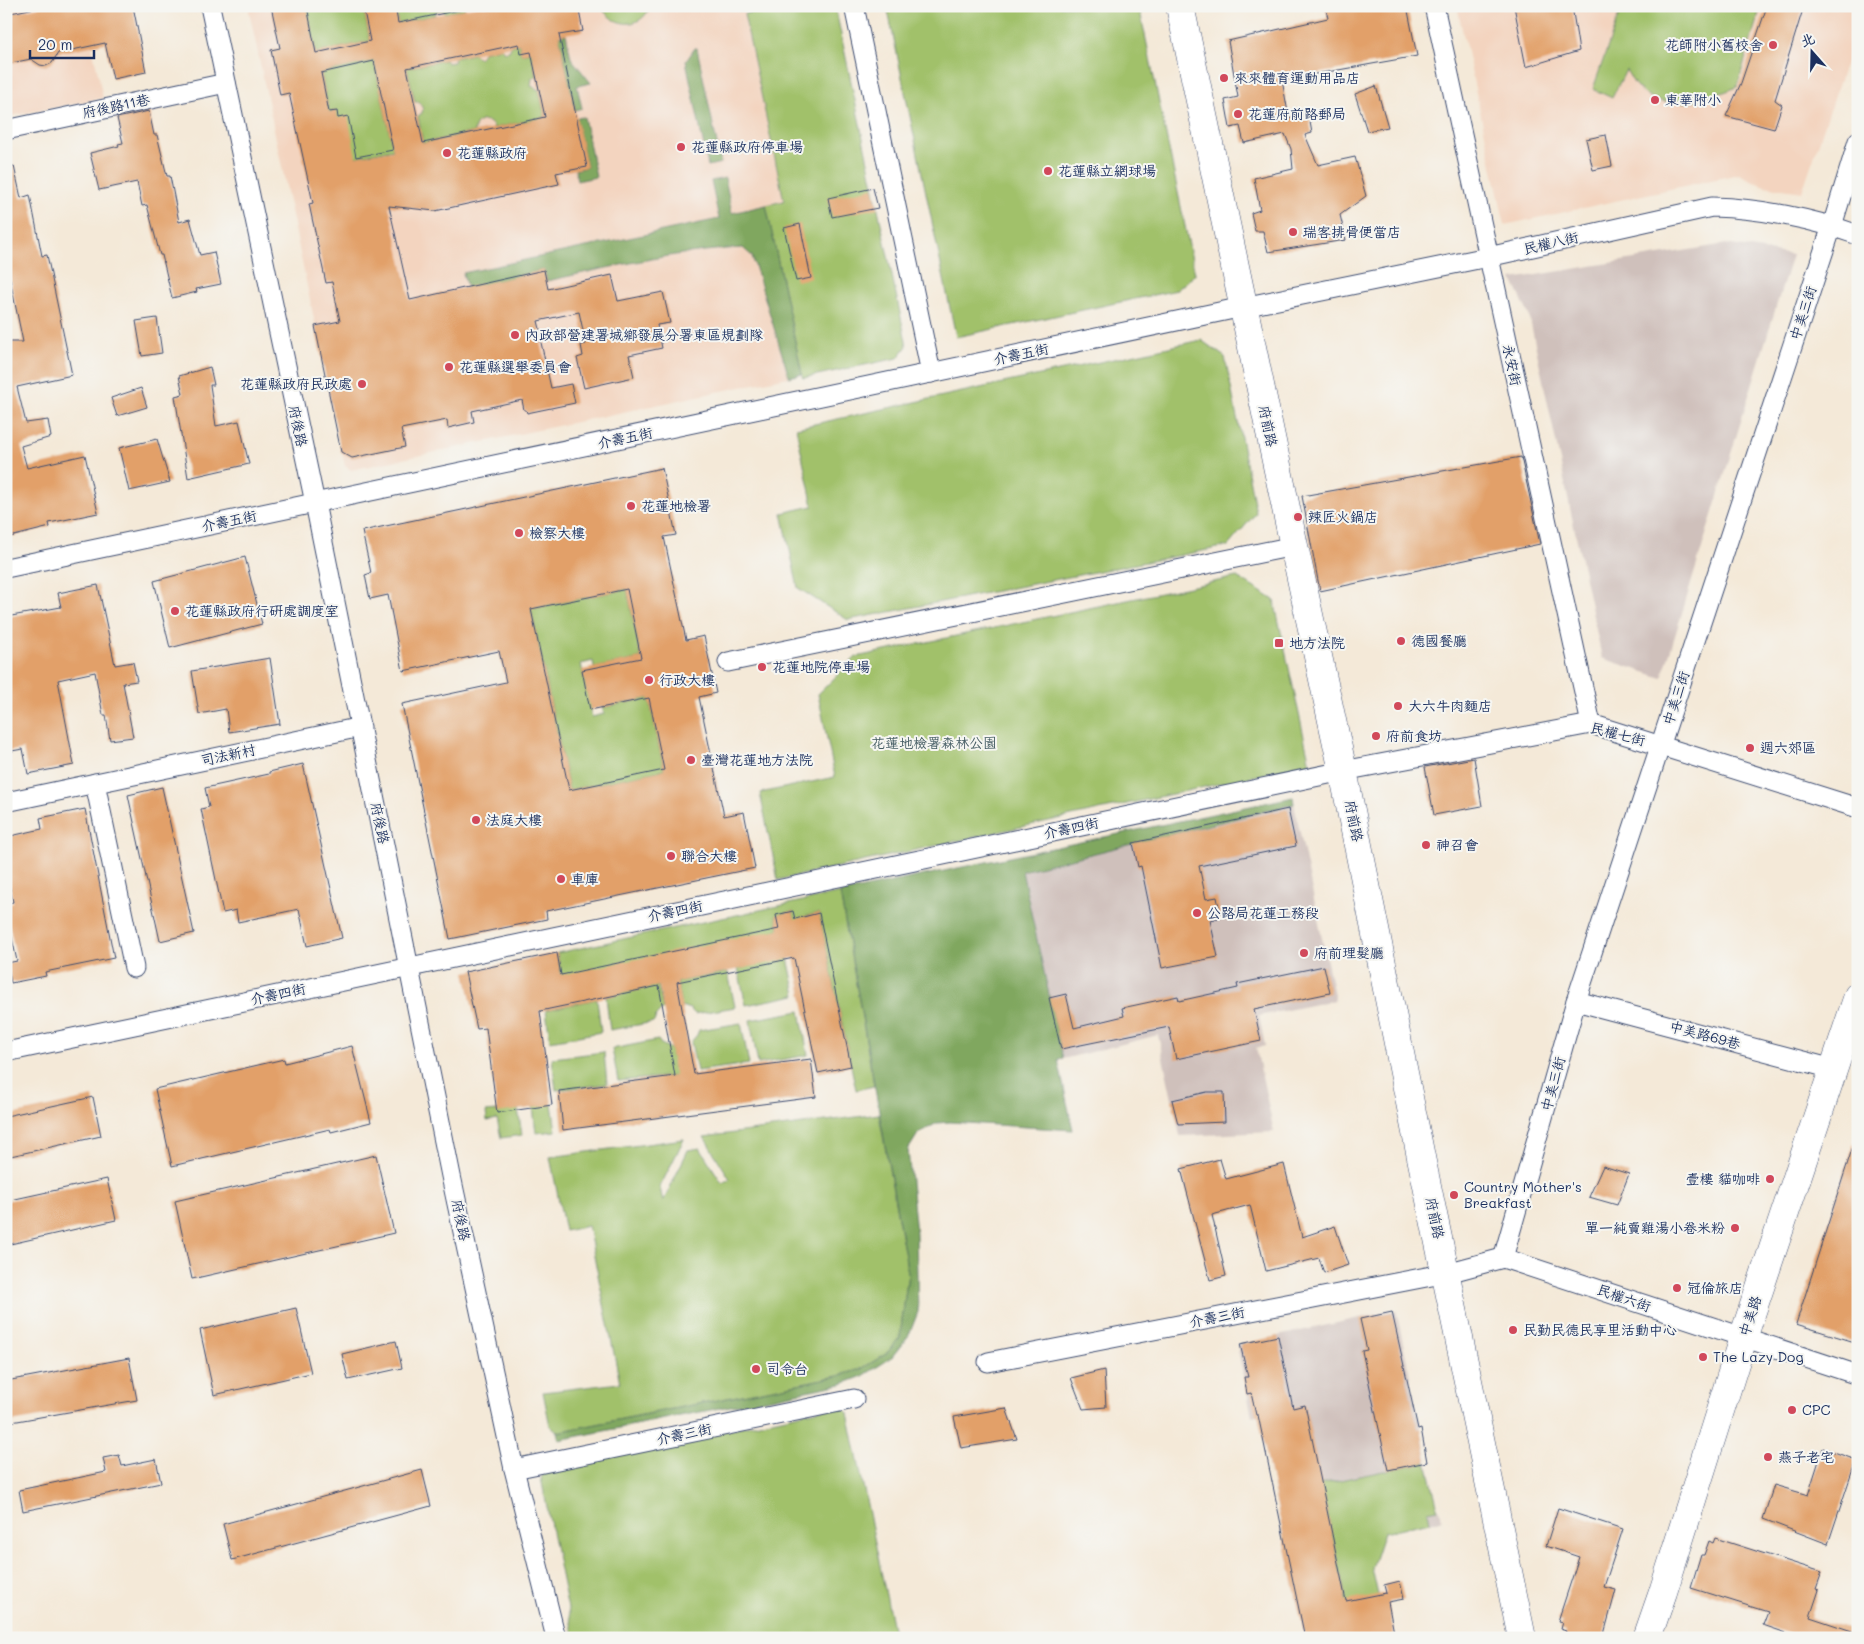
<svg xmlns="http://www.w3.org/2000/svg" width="1864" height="1644" font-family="Mali,'LXGW WenKai TC',sans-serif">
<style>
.built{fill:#f3d4bf}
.industrial{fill:#cfc0bb}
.green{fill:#a1c16a;stroke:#5e7864}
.forest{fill:#80a75e;stroke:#4e6b5e}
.building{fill:#e2a069;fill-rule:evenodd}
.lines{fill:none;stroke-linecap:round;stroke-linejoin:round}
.street-casing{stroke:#3c4b70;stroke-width:21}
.secondary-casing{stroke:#3c4b70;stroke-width:29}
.primary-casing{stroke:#3c4b70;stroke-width:29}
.street{stroke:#fff;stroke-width:19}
.secondary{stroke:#fff;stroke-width:28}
.primary{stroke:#fff;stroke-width:28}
.poi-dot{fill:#d1495b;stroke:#f6f6f2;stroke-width:2}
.labels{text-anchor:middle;stroke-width:4;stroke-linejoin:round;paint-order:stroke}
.poi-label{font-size:14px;fill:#1b2f5e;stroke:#f6f6f2;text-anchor:start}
.street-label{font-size:14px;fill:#1b2f5e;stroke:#f6f6f2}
.park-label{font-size:14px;fill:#435b62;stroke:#f6f6f2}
</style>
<rect width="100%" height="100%" fill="#f6f6f2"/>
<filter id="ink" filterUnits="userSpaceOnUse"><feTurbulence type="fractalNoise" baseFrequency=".02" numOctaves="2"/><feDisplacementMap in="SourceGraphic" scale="10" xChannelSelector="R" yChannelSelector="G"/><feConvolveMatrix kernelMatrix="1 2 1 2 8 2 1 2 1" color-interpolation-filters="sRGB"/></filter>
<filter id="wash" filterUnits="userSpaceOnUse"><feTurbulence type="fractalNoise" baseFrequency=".0096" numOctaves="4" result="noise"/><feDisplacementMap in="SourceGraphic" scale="20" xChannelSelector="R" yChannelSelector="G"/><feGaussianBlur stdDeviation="1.12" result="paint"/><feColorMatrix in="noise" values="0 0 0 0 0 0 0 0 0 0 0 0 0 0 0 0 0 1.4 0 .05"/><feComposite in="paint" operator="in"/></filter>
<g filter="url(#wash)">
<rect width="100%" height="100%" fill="#f4e9d8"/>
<g class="built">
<polygon points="6,6 118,6 85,13 103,98 6,117"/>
<polygon points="248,6 743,6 784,202 766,206 802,374 351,470 345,466"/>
<polygon points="1457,6 1858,6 1858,27 1802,192 1764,186 1739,174 1505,225"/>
</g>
<g class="industrial">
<polygon points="1726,244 1792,255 1662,678 1602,658 1529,315 1512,279"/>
<polygon points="1294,804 1335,1000 1259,1016 1265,1046 1256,1048 1274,1132 1180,1136 1158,1035 1063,1059 1022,870"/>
<polygon points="1396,1310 1438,1509 1440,1509 1442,1520 1384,1532 1372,1569 1380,1605 1388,1604 1395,1638 1305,1638 1258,1415 1252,1416 1237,1345"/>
</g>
<g class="green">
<polygon points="311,6 363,6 370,41 316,53 307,7"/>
<polygon points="395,6 465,6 464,9 445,13 443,10 436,11 435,15 398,23"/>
<path d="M601,6H650C642,31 611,27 601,6Z"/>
<polygon points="781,6 835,6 907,346 898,358 803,378 766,205 784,201 744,14"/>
<polygon points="887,6 1139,6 1195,274 1177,290 956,337"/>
<path d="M1622,6H1761L1737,87C1707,99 1663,115 1637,87C1633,83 1630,76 1626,70L1612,98L1593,89Z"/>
<path d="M519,44L521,54L531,52L536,76L532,78L531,86L539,90L545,117L494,128C488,116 475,119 474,132L423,143L418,116L422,113L423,109L419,102H415L407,68L445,60L447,63L454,62L455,58L474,54L476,57L479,58L482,55L483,52L501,48L503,51L507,52L510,50L511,46Z"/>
<polygon points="374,61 393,149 346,159 336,111 329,112 321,73"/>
<polygon points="1201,340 1225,357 1256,513 1228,546 848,620 798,588 782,513 813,506 796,428"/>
<polygon points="1237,577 1274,600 1310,764 778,880 760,793 835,777 818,694 856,657"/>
<polygon points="627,589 641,658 594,668 593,661 581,664 592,717 604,714 602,708 649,698 664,770 569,790 531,609"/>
<polygon points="840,893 874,1086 856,1090 819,913 806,916 796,926 793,911 776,915 779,929 566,997 557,953"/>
<polygon points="788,958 796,995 746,1005 738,969"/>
<polygon points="728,972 735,1007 695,1014 690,1009 681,1006 677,982"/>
<polygon points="658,986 663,1009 656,1016 654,1022 610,1030 606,997"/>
<polygon points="597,999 601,1032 550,1041 546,1010"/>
<polygon points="800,1011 808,1055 758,1064 750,1020"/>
<polygon points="741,1023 749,1064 697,1071 691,1042 697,1035 699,1030"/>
<polygon points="658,1040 661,1044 671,1049 675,1076 618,1081 612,1049"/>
<polygon points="604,1052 607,1084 556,1090 552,1058"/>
<polygon points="552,1104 556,1131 536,1133 533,1107"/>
<polygon points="518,1109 522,1135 501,1138 497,1119 487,1121 486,1112"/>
<polygon points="879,1114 908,1273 900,1337 886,1354 861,1369 838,1376 557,1432 550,1426 543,1392 620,1383 588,1226 565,1231 550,1157 684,1139 660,1187 663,1202 688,1150 700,1148 722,1183 730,1179 704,1137"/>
<polygon points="840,1405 848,1413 895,1638 574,1638 541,1478 546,1470"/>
<polygon points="1427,1462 1438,1509 1428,1511 1430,1522 1384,1532 1372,1568 1378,1595 1350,1618 1321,1484"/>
</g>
<g class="forest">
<polygon points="566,34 571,58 591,83 577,86 582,108 575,110 559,36"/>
<polygon points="695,48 697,48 721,163 708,166 686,61"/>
<polygon points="584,117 596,177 577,181 575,170 587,167 576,118"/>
<path d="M725,178L732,213L766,205L802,374L789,377L752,256L743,248C676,251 612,267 547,281L544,270L467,288L463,273L719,219L711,181Z"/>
<polygon points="1293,797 1294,804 1022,871 1063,1059 1058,1060 1073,1130 950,1122 937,1123 918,1134 908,1150 916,1233 918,1312 909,1335 891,1358 863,1376 842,1384 559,1440 557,1432 838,1376 861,1369 886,1354 900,1337 908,1273 840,893"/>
</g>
<g id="blocks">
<g class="building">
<polygon points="44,6 133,6 146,72 113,79 105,43 58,53 52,63 46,66 40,65 31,59 6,64 6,14"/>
<path d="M271,6H307L316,53L370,41L363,6H395L398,23L478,6H578L583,31L559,35L587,167L556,173L559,184L435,211L389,206L410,300L544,270L548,289L612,275L618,301L663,292L670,323L657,325L662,348L629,355L634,377L584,388L577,358L583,356L581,345L586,344L579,312L538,321L542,337L540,338L551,388L571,384L575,403L527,413L526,410H524L522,400L472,411L474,422L448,428L447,420L401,429L405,447L352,458L341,452L315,326L340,321L332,282L326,283L309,204L313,203L289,93L280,95L271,50L280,48ZM519,44L521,54L531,52L545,117L423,143L407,68ZM374,61L393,150L356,157L348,116L338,118L337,111L329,112L321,73Z"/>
<polygon points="1325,6 1407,6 1417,56 1282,80 1289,118 1308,111 1312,133 1305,135 1318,165 1355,157 1366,196 1340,215 1346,240 1268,252 1263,231 1255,231 1251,213 1260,210 1254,178 1293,169 1291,149 1285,134 1244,143 1240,126 1230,128 1225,100 1238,97 1228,41 1328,18"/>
<polygon points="1514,6 1572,6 1579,51 1526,67"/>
<polygon points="1767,6 1804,6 1775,100 1782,105 1774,129 1726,116 1741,83"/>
<polygon points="1376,86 1388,127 1367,131 1355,94"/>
<polygon points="149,111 154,135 157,135 167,176 170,176 179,222 190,219 200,255 214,252 221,284 196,289 197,292 172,298 162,255 160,255 147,205 142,206 137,182 99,190 90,153 119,146 118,144 123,143 117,118"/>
<polygon points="1606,135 1612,166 1593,170 1586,139"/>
<polygon points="6,166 14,166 21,198 30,195 42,256 47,255 72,375 17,387 26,423 48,420 51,437 21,446 27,468 85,455 98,513 49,523 50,527 6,538 6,342 23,342 6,260 6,226 10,226 6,207"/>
<polygon points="873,188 878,208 832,217 828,198"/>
<polygon points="800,224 811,278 796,281 784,228"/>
<polygon points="157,318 162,353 142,356 136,321"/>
<polygon points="210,367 214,385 210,385 216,426 239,421 249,464 188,478 175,396 183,394 179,376"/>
<polygon points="141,388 147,407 117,416 111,398"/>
<polygon points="157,439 170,482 129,491 119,448"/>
<polygon points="1521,457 1540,544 1320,591 1302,496"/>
<path d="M662,468L676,535L664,537L686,640L704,636L716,693L699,697L724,816L744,812L755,868L546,911L547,919L450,939L402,704L506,682L499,651L403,671L388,595L370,599L365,575L371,573L362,531ZM627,589L641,658L582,670L590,710L649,698L664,770L569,790L531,609Z"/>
<polygon points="245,557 262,624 170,648 154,581"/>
<polygon points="98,585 115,665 133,662 137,681 123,683 133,737 110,740 106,715 103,715 95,672 58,680 74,765 28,774 23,749 6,752 6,617 61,607 58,593"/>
<polygon points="270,658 280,724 229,732 226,709 199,714 192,671"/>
<polygon points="1474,758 1482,806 1434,815 1425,767"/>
<polygon points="303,764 342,938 307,946 299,909 238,922 236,910 223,913 201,809 209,807 205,788 269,774 269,772"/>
<polygon points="162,787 194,933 160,941 128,795"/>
<polygon points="85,809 114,958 45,972 46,976 11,983 7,963 17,961 9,924 6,925 6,904 13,902 6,871 6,837 42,829 40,818"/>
<polygon points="1288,809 1296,846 1199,866 1206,899 1217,897 1221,918 1210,920 1218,957 1162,968 1141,866 1138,867 1133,843"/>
<polygon points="793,911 795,919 819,913 851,1066 818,1073 794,958 677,982 694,1074 811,1059 816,1097 563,1130 559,1091 675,1076 659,986 540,1011 552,1105 497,1113 486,1028 477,1029 465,972 557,953 561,975 779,929 776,915"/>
<polygon points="1324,966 1330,993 1254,1009 1261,1041 1176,1059 1169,1027 1061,1049 1049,998 1066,994 1074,1028 1124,1016 1122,1008 1178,996 1179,1001 1238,988 1237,984"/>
<polygon points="352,1046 371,1122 331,1132 330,1129 172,1166 155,1089 284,1059 285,1063"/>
<polygon points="1207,1092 1224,1092 1225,1122 1178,1124 1172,1100"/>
<polygon points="93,1097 101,1136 6,1157 6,1116"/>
<polygon points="1854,1143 1858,1143 1858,1343 1796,1324"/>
<polygon points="376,1155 394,1233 192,1279 175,1201"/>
<polygon points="1220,1159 1226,1179 1284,1164 1302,1237 1335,1226 1348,1265 1324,1273 1319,1258 1266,1271 1250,1205 1212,1215 1226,1276 1210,1280 1181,1169"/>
<polygon points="1603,1166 1629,1174 1617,1205 1589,1197"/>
<polygon points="107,1179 116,1220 6,1245 6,1201"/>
<polygon points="296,1308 311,1373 214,1395 200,1330"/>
<polygon points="1392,1312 1418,1429 1421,1428 1427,1462 1388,1470 1362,1351 1367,1350 1360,1319"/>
<polygon points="1278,1336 1293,1408 1305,1405 1346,1601 1386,1593 1384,1585 1400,1581 1404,1599 1388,1602 1395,1638 1305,1638 1258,1415 1256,1415 1251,1393 1247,1394 1244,1377 1248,1377 1240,1344"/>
<polygon points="396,1341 402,1368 348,1380 342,1354"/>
<polygon points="129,1358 137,1400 6,1423 6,1381"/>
<polygon points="1104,1370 1106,1407 1083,1409 1071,1378"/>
<polygon points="1006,1408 1017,1439 961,1448 954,1417"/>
<polygon points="1823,1448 1856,1460 1828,1544 1763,1519 1774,1485 1808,1495"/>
<polygon points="119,1455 122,1466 156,1459 161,1483 23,1511 19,1490 106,1472 103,1458"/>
<polygon points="422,1470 431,1506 232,1560 223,1524"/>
<polygon points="1558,1508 1623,1529 1604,1587 1616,1590 1603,1638 1564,1638 1566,1631 1560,1629 1562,1622 1558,1621 1579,1557 1546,1546"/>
<polygon points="1715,1538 1822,1572 1816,1589 1819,1590 1810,1617 1858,1633 1858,1638 1801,1638 1763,1625 1768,1612 1691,1588 1701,1555 1704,1555 1709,1541 1713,1543"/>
</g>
</g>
</g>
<g filter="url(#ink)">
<use href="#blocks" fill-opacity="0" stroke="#3c4b70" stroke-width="1"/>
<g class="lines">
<g class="street-casing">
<g id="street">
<polyline points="210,6 315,503 451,1176 514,1469 556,1638"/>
<polyline points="854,6 931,373"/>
<polyline points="1434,6 1591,724"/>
<polyline points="6,130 226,83"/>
<path d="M6,568L1243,307L1488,257L1712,207C1759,208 1814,219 1858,235"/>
<polyline points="728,662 1294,546"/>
<polyline points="95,783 134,968"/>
<polyline points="6,802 361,727"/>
<polyline points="1576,1001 1833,1069"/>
<polyline points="6,1052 1343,771 1591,724 1858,808"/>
<polyline points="1503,1258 1576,1001 1832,226 1858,141"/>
<polyline points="988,1362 1447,1273 1503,1258 1858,1375"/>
<polyline points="514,1469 854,1399"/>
</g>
</g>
<g class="secondary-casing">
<polyline id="secondary" points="1647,1638 1663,1592 1743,1338 1858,996"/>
</g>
<g class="primary-casing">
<polyline id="primary" points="1180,6 1294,546 1343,771 1422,1162 1522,1638"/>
</g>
<use href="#street" class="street"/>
<use href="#secondary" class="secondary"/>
<use href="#primary" class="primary"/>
</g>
</g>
<g class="poi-dot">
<circle cx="1773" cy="45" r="5"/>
<circle cx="1224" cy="78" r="5"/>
<circle cx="1655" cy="100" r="5"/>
<circle cx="1238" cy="114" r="5"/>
<circle cx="681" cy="147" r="5"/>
<circle cx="447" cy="153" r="5"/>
<circle cx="1048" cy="171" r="5"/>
<circle cx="1293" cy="232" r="5"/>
<circle cx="515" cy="335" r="5"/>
<circle cx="449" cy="367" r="5"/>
<circle cx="362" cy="384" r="5"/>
<circle cx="631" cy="506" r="5"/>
<circle cx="1298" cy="517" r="5"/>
<circle cx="519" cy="533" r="5"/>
<circle cx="175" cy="611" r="5"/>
<circle cx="1401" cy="641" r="5"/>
<rect x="1274" y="638" width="10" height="10" rx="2.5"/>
<circle cx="762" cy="667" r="5"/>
<circle cx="649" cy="680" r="5"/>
<circle cx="1398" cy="706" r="5"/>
<circle cx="1376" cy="736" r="5"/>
<circle cx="1750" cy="748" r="5"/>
<circle cx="691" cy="760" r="5"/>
<circle cx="476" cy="820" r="5"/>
<circle cx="1426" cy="845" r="5"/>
<circle cx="671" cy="856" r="5"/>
<circle cx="561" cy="879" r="5"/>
<circle cx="1197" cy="913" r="5"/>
<circle cx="1304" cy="953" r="5"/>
<circle cx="1770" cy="1179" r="5"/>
<circle cx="1454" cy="1195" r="5"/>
<circle cx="1735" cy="1228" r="5"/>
<circle cx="1677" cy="1288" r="5"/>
<circle cx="1513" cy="1330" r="5"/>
<circle cx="1703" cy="1357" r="5"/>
<circle cx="756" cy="1369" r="5"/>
<circle cx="1792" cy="1410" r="5"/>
<circle cx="1768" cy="1457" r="5"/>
</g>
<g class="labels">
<g class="poi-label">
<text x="1763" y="50" text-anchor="end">花師附小舊校舍</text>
<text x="1234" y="83">來來體育運動用品店</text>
<text x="1665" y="105">東華附小</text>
<text x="1248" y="119">花蓮府前路郵局</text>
<text x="691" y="152">花蓮縣政府停車場</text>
<text x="457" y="158">花蓮縣政府</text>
<text x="1058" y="176">花蓮縣立網球場</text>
<text x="1303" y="237">瑞客排骨便當店</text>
<text x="525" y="340">內政部營建署城鄉發展分署東區規劃隊</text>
<text x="459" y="372">花蓮縣選舉委員會</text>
<text x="352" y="389" text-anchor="end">花蓮縣政府民政處</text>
<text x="641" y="511">花蓮地檢署</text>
<text x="1308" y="522">辣匠火鍋店</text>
<text x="529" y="538">檢察大樓</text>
<text x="185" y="616">花蓮縣政府行研處調度室</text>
<text x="1411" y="646">德國餐廳</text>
<text x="1289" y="648">地方法院</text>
<text x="772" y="672">花蓮地院停車場</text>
<text x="659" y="685">行政大樓</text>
<text x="1408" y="711">大六牛肉麵店</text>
<text x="1386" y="741">府前食坊</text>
<text x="1760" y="753">週六郊區</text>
<text x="701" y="765">臺灣花蓮地方法院</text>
<text x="486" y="825">法庭大樓</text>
<text x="1436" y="850">神召會</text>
<text x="681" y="861">聯合大樓</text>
<text x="571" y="884">車庫</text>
<text x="1207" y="918">公路局花蓮工務段</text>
<text x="1314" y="958">府前理髮廳</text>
<text x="1760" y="1184" text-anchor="end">壹樓 貓咖啡</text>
<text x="1464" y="1192">Country Mother's<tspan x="1464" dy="16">Breakfast</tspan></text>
<text x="1725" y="1233" text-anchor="end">單一純賣雞湯小卷米粉</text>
<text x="1687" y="1293">冠倫旅店</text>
<text x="1523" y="1335">民勤民德民享里活動中心</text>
<text x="1713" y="1362">The Lazy Dog</text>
<text x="766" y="1374">司令台</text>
<text x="1802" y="1415">CPC</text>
<text x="1778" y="1462">燕子老宅</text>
</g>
<g class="street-label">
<text transform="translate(116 106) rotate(-12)" y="5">府後路11巷</text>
<text transform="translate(1551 243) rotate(-13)" y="5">民權八街</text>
<text transform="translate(1803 313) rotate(-72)" y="5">中美三街</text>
<text transform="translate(1021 354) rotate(-12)" y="5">介壽五街</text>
<text transform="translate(1512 365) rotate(78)" y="5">永安街</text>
<text transform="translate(298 426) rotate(78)" y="5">府後路</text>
<text transform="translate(1268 426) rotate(78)" y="5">府前路</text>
<text transform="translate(625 438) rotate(-12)" y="5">介壽五街</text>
<text transform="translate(229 521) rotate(-12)" y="5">介壽五街</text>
<text transform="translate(1676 698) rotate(-72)" y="5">中美三街</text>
<text transform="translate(1618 734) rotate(14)" y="5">民權七街</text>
<text transform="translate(228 755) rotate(-12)" y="5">司法新村</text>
<text transform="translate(1354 821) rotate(79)" y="5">府前路</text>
<text transform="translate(380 823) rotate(78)" y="5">府後路</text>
<text transform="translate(1071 828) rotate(-12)" y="5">介壽四街</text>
<text transform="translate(675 911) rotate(-12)" y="5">介壽四街</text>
<text transform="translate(278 994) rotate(-12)" y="5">介壽四街</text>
<text transform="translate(1705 1035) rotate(15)" y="5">中美路69巷</text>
<text transform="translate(1553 1084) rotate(-75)" y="5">中美三街</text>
<text transform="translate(1435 1218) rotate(78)" y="5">府前路</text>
<text transform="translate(461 1220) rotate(78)" y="5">府後路</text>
<text transform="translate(1624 1298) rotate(19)" y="5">民權六街</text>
<text transform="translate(1750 1316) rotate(-72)" y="5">中美路</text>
<text transform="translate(1217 1317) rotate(-11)" y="5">介壽三街</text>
<text transform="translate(684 1434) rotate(-12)" y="5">介壽三街</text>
</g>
<g class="park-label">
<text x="934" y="748">花蓮地檢署森林公園</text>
</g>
</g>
<rect width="1864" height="1644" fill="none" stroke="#f6f6f2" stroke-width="25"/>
<g transform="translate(1812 52) rotate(340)" stroke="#f6f6f2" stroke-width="4" paint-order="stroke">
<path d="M0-4L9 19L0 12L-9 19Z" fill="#1b2f5e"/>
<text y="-8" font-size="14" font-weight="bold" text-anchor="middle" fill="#1b2f5e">北</text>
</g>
<path d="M30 50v8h64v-8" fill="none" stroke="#1b2f5e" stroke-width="2.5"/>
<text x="38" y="50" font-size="15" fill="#1b2f5e" stroke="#f6f6f2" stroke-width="4" paint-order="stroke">20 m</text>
</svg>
